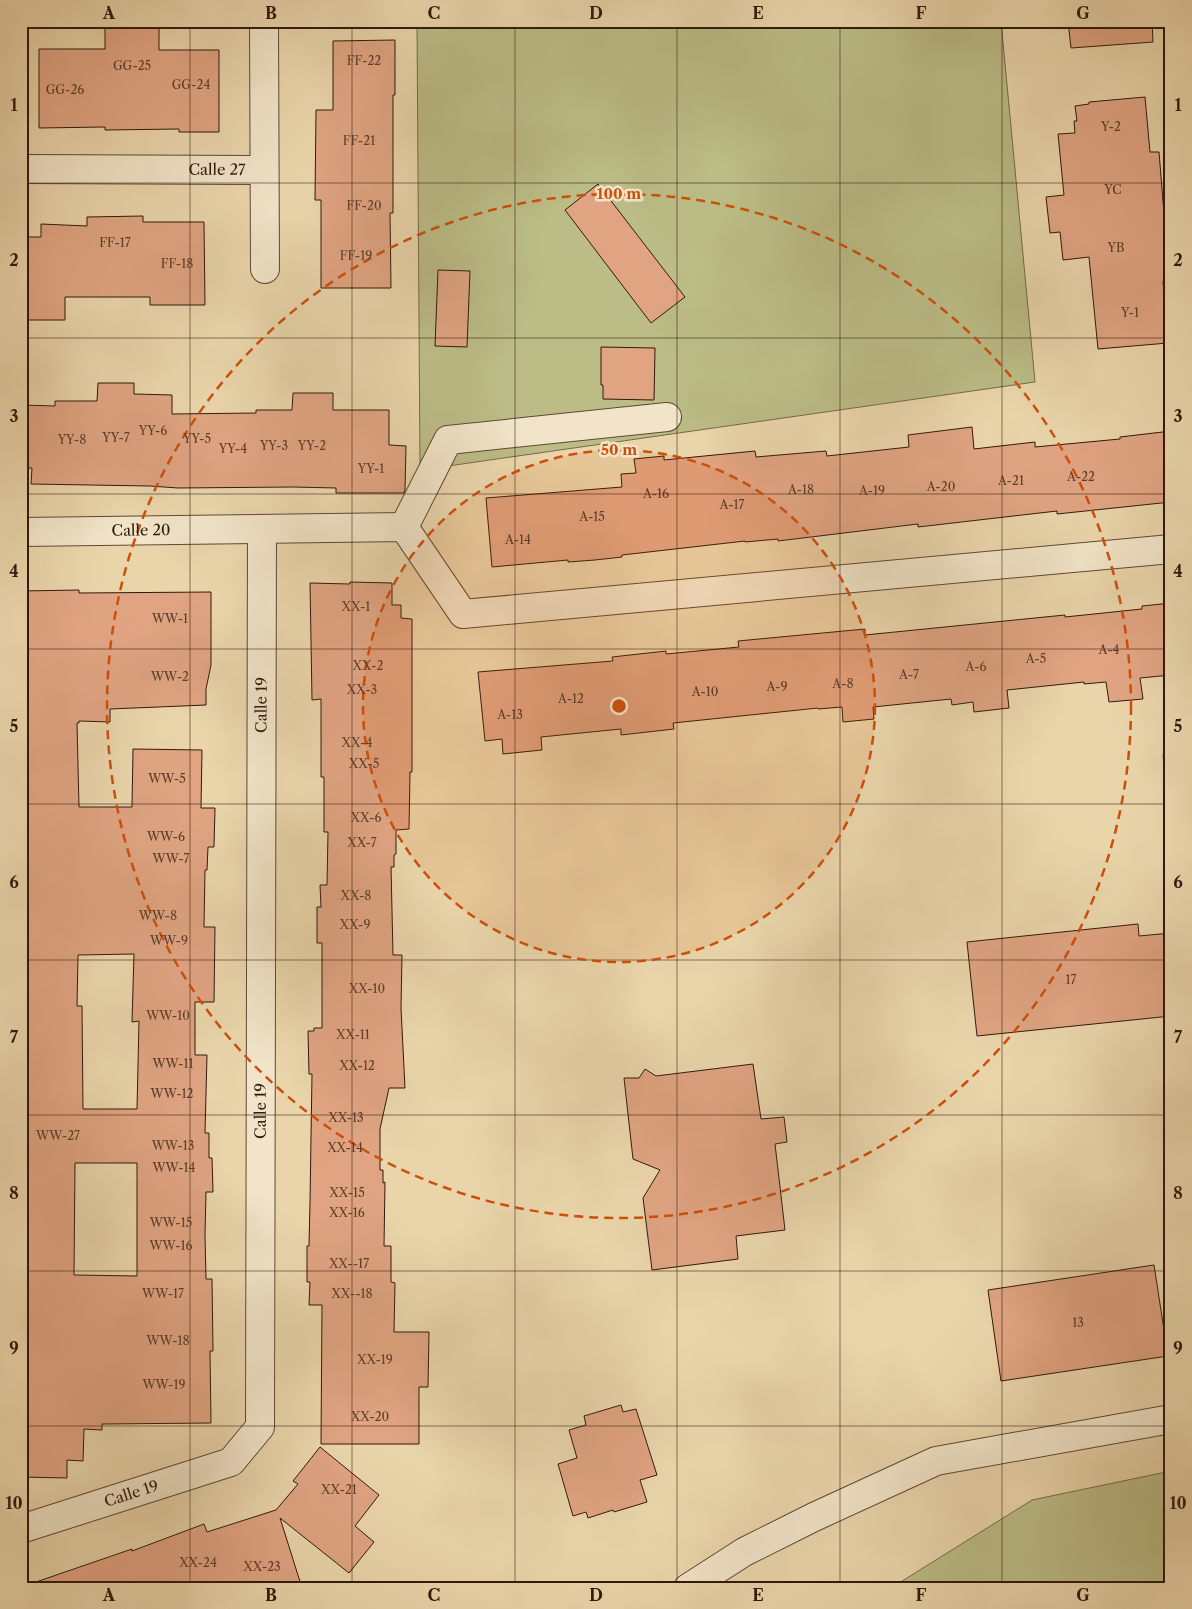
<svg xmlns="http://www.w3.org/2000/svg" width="1192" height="1609" font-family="'Libre Caslon Text',serif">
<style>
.green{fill:#bbbc86;stroke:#766a4a}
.building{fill:#e0a482;stroke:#31190d;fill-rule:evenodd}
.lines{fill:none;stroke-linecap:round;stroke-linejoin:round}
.street-casing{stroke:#5f4834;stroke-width:30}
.street{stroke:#f1e4c8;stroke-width:28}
.grid{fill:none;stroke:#31190d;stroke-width:1;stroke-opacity:0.55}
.ring{fill:none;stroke:#cd4f0c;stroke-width:2.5;stroke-dasharray:9 6}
.labels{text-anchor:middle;stroke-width:5;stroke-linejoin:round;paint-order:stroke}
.number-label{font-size:12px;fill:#5d3c2a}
.street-label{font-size:15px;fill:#31190d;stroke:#f1e4c8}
.centre{fill:#cd4f0c;stroke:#f1e4c8;stroke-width:2.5}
.ring-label{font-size:15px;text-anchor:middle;font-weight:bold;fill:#cd4f0c;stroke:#f1e4c8;stroke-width:5;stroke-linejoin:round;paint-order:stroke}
.neatline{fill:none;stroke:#31190d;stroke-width:2}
.grid-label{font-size:16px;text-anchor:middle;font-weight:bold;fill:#31190d}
</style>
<rect width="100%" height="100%" fill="#ead5ab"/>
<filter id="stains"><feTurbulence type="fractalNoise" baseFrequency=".004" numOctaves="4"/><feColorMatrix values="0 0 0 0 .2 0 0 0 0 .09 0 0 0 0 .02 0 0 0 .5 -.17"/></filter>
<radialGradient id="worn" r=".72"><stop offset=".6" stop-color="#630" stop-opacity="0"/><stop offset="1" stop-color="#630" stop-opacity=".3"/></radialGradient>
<g class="green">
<polygon points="417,21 1001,21 1035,382 420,470"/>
<polygon points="1163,754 1171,754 1171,812 1166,812"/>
<polygon points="1171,1471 1171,1588 891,1588 1032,1500"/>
</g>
<g class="building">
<polygon points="105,21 159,21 159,50 219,50 219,132 179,132 179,129 105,130 105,127 39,128 39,49 105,49"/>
<polygon points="1068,21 1152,21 1153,42 1071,48"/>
<polygon points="395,40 395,95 393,95 393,213 390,213 391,288 321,288 321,200 315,200 316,110 333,110 333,41"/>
<polygon points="1145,97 1150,152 1159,152 1165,226 1167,226 1171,262 1171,280 1163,281 1168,343 1098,349 1089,257 1063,260 1060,232 1050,233 1046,197 1064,195 1058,134 1075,133 1074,121 1077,121 1075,106 1089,104 1089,102"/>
<polygon points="598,184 685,297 651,323 565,210"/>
<polygon points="143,216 143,222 204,222 205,305 150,305 150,297 65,297 65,320 21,320 21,237 41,237 41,224 87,226 87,217"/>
<polygon points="438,270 470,271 467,347 435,346"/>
<polygon points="601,347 655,348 654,400 603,399 603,385 601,385"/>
<polygon points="98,383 134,383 134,394 172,395 172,414 256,413 256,410 292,410 293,393 333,393 333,410 389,410 389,445 406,446 405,490 404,493 336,493 336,488 293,487 178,488 150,486 31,484 32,468 21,468 21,405 55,406 55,401 97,401"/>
<polygon points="972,427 974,449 1035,442 1035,447 1120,439 1120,437 1171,431 1171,502 1057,514 1057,511 918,527 918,524 778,541 778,539 745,542 745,541 622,555 622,557 595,560 568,562 568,560 492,567 486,498 622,487 621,474 636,473 634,459 664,456 664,460 755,451 756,457 826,451 827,456 909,447 908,435"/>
<polygon points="350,582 392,583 392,605 401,605 401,618 412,619 412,772 410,772 409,829 396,830 396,854 394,855 394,867 391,867 393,955 402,955 401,1008 405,1088 389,1088 380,1129 380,1170 383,1170 383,1183 385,1182 384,1246 391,1246 391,1282 395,1283 394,1332 429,1332 428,1387 419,1387 419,1444 321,1444 322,1305 309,1305 310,1282 307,1282 307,1246 309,1246 310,1202 312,1074 309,1074 308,1031 314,1031 314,1028 322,1028 322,943 317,943 317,907 321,907 320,885 327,885 328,832 324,832 324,777 321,777 321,699 312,700 310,583 350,584"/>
<path d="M79,590V593L211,592V665L206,689V705L110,709V722L79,721V723H77L79,807H132L133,749L202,750L201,808H215L214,847H208L207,870H205L204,927H215L214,1002H195V1055H207L205,1133H209V1158H212L213,1192H206L205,1234L206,1279H212L213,1351H210L211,1423L102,1424V1430L84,1429L83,1461L67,1460V1478L21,1477V591ZM134,954L132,1022L139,1021L137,1109H83L82,1006H77L78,955ZM75,1163H137V1276L74,1275Z"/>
<polygon points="1171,603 1171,675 1140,678 1143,699 1109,702 1106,682 1084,684 1084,682 1007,690 1009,708 974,712 973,702 952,705 951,699 873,707 874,719 843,722 842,707 818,709 818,708 673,723 674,729 621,735 621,729 541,737 542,750 503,754 502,739 485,741 478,672 613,661 612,657 666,651 666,654 739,647 738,641 865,629 865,635 1065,615 1065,617 1142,609 1142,606"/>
<polygon points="1138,924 1139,936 1171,933 1171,1016 977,1036 967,942"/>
<polygon points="753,1064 761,1119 784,1117 787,1142 775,1144 785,1230 736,1236 738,1259 652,1270 643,1198 660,1170 633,1159 624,1078 639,1078 645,1069 656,1076"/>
<polygon points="1154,1265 1168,1356 1001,1381 988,1290"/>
<polygon points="621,1405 623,1412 636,1409 657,1475 640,1480 647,1502 614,1512 613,1510 588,1518 586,1512 573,1516 558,1464 577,1458 569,1430 586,1425 584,1416"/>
<polygon points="320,1447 379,1495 355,1526 374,1542 349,1573 280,1518 302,1588 33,1588 33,1583 132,1549 132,1551 204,1524 207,1532 276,1510 298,1484 293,1481"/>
</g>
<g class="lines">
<g class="street-casing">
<g id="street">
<polyline points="264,21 265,269"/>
<path id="s1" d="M21,169L264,170"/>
<polyline points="404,527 448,440 667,417"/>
<path id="s2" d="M21,532L404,527L463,614L1171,549"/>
<path id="s3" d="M21,1529L231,1462L260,1427L262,530"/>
<polyline points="688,1588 744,1552 814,1517 936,1461 1171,1419"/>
</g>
</g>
<use href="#street" class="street"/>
</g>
<path class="grid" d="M190,21V1588M352,21V1588M515,21V1588M677,21V1588M840,21V1588M1002,21V1588M21,183H1171M21,338H1171M21,494H1171M21,649H1171M21,804H1171M21,960H1171M21,1115H1171M21,1271H1171M21,1426H1171"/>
<circle cx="619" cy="706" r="256" fill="#cd4f0c" fill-opacity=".12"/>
<g class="ring">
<circle cx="619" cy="706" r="256"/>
<circle cx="619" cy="706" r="512"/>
</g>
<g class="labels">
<g class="number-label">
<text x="364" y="65">FF-22</text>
<text x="132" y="70">GG-25</text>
<text x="191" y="89">GG-24</text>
<text x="65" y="94">GG-26</text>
<text x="1111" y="131">Y-2</text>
<text x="359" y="145">FF-21</text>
<text x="1113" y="194">YC</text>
<text x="364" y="210">FF-20</text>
<text x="115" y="247">FF-17</text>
<text x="1116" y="252">YB</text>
<text x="356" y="260">FF-19</text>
<text x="177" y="268">FF-18</text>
<text x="1130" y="317">Y-1</text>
<text x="153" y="435">YY-6</text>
<text x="116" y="442">YY-7</text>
<text x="197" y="443">YY-5</text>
<text x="72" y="444">YY-8</text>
<text x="274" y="450">YY-3</text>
<text x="312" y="450">YY-2</text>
<text x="233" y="453">YY-4</text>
<text x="371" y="473">YY-1</text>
<text x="1081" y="481">A-22</text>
<text x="1011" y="485">A-21</text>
<text x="941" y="491">A-20</text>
<text x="801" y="494">A-18</text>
<text x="872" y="495">A-19</text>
<text x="656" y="498">A-16</text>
<text x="732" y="509">A-17</text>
<text x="592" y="521">A-15</text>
<text x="518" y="544">A-14</text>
<text x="356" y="611">XX-1</text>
<text x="170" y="623">WW-1</text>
<text x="1109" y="654">A-4</text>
<text x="1036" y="663">A-5</text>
<text x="368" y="670">XX-2</text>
<text x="976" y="671">A-6</text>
<text x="909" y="679">A-7</text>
<text x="170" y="681">WW-2</text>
<text x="843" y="688">A-8</text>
<text x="777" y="691">A-9</text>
<text x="362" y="694">XX-3</text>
<text x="705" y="696">A-10</text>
<text x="571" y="703">A-12</text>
<text x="510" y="719">A-13</text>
<text x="357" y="747">XX-4</text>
<text x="364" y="768">XX-5</text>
<text x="167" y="783">WW-5</text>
<text x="366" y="822">XX-6</text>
<text x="166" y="841">WW-6</text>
<text x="362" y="847">XX-7</text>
<text x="171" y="863">WW-7</text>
<text x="356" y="900">XX-8</text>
<text x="158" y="920">WW-8</text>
<text x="355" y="929">XX-9</text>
<text x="169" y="945">WW-9</text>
<text x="1071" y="984">17</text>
<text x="367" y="993">XX-10</text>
<text x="168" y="1020">WW-10</text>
<text x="353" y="1039">XX-11</text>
<text x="173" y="1068">WW-11</text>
<text x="357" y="1070">XX-12</text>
<text x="172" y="1098">WW-12</text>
<text x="346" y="1122">XX-13</text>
<text x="58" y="1140">WW-27</text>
<text x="173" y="1150">WW-13</text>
<text x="345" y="1152">XX-14</text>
<text x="174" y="1172">WW-14</text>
<text x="347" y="1197">XX-15</text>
<text x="347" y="1217">XX-16</text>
<text x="171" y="1227">WW-15</text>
<text x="171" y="1250">WW-16</text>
<text x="349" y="1268">XX--17</text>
<text x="163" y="1298">WW-17</text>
<text x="352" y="1298">XX--18</text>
<text x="1078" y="1327">13</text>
<text x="168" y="1345">WW-18</text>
<text x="375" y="1364">XX-19</text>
<text x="164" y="1389">WW-19</text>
<text x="370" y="1421">XX-20</text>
<text x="339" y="1494">XX-21</text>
<text x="198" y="1567">XX-24</text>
<text x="262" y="1571">XX-23</text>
</g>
<g class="street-label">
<text dy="5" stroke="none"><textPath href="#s1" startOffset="196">Calle 27</textPath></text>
<text dy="5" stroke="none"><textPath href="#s2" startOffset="120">Calle 20</textPath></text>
<text dy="5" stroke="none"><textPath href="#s3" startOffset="988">Calle 19</textPath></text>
<text dy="5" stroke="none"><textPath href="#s3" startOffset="582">Calle 19</textPath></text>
<text dy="5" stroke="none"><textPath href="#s3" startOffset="116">Calle 19</textPath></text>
</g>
</g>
<circle cx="619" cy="706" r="8" class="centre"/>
<g class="ring-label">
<text x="619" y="199">100 m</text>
<text x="619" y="455">50 m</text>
</g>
<rect width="1192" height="1609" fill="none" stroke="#ead5ab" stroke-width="55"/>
<rect x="28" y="28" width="1136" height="1554" class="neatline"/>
<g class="grid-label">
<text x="109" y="19">A</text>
<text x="271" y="19">B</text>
<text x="434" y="19">C</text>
<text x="596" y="19">D</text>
<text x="758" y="19">E</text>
<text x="921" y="19">F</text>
<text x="1083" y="19">G</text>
<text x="14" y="111">1</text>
<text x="1178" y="111">1</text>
<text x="14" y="266">2</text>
<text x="1178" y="266">2</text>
<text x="14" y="422">3</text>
<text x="1178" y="422">3</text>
<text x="14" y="577">4</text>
<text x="1178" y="577">4</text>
<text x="14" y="732">5</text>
<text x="1178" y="732">5</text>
<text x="14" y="888">6</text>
<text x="1178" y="888">6</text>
<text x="14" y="1043">7</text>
<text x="1178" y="1043">7</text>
<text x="14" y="1199">8</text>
<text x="1178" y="1199">8</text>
<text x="14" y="1354">9</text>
<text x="1178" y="1354">9</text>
<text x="14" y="1509">10</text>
<text x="1178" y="1509">10</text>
<text x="109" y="1601">A</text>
<text x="271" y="1601">B</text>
<text x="434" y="1601">C</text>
<text x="596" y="1601">D</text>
<text x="758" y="1601">E</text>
<text x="921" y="1601">F</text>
<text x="1083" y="1601">G</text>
</g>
<rect width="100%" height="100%" filter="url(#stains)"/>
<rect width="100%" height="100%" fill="url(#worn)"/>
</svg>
